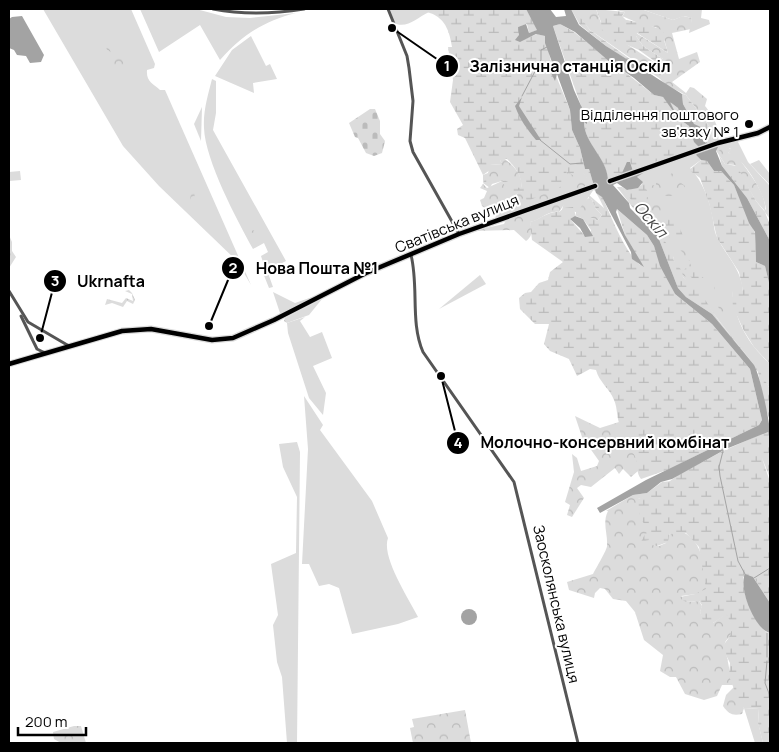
<svg xmlns="http://www.w3.org/2000/svg" width="779" height="752" font-family="Manrope,sans-serif">
<style>
.grass{fill:#dcdcdc}
.forest{fill:url(#forest-crowns)}
.wetland{fill:url(#wetland-marsh)}
.cemetery{fill:url(#cemetery-stones)}
.water{fill:#a3a3a3}
.lines{fill:none;stroke-linecap:round;stroke-linejoin:round}
.stream{stroke:#a3a3a3;stroke-width:1}
.major-casing{stroke:#dbdbdb;stroke-width:7}
.minor{stroke:#555;stroke-width:3}
.major{stroke:#000;stroke-width:4.5}
.poi-dot{fill:#000;stroke:#fff;stroke-width:2}
.labels{text-anchor:middle;stroke-width:4;stroke-linejoin:round;paint-order:stroke}
.poi-label{font-size:15px;fill:#000;stroke:#fff;text-anchor:end}
.street-label{font-size:15px;fill:#000;stroke:#fff}
.water-label{font-size:16px;font-style:italic;fill:#444;stroke:#fff}
.leader{fill:none;stroke:#000;stroke-width:2}
.callout-dot{fill:#000;stroke:#fff;stroke-width:2}
.mark-label{font-size:15px;text-anchor:middle;font-weight:bold;fill:#fff}
.callout-label{font-size:16px;text-anchor:middle;font-weight:bold;fill:#000;stroke:#fff;stroke-width:4;stroke-linejoin:round;paint-order:stroke}
</style>
<defs>
<pattern id="forest-crowns" width="20" height="18" patternUnits="userSpaceOnUse" patternTransform="scale(1.25)"><rect width="20" height="18" fill="#dcdcdc"/><path d="M2 6a3 3 0 1 1 6 0M12 15a3 3 0 1 1 6 0" fill="none" stroke="#bbb"/></pattern>
<pattern id="wetland-marsh" width="20" height="14" patternUnits="userSpaceOnUse" patternTransform="scale(1.25)"><rect width="20" height="14" fill="#dcdcdc"/><path d="M1 5h8M5 5V1M11 12h8M15 12V8" fill="none" stroke="#bbb"/></pattern>
<pattern id="cemetery-stones" width="16" height="16" patternUnits="userSpaceOnUse" patternTransform="scale(1.25)"><rect width="16" height="16" fill="#dcdcdc"/><path d="M2 7V4a2 2 0 0 1 4 0v3zM10 15v-3a2 2 0 0 1 4 0v3z" fill="#bbb"/></pattern>
</defs>
<rect width="100%" height="100%" fill="#fff"/>
<g class="grass">
<path d="M43,9H131L155,64L154,68L147,70C146,82 153,83 160,90H165L251,285L237,261L159,186L123,146Z"/>
<path d="M140,9H196L226,17L250,18L296,13C264,21 242,35 220,60L200,25L159,52Z"/>
<path d="M389,9H429V12C416,18 408,29 393,23Z"/>
<polygon points="612,9 702,9 701,18 709,20 710,24 689,33 692,18 684,16 673,20 641,9 622,17 625,12"/>
<polygon points="251,36 266,66 270,64 277,79 253,83 254,93 215,76 232,50"/>
<path d="M212,79L216,81V113L213,130L286,261L276,266V269L268,273L273,287L269,288L263,273L266,271L261,256L268,252L264,243L253,249C237,220 205,160 204,128C203,111 208,95 212,79Z"/>
<polygon points="202,107 201,141 194,124"/>
<path d="M737,140L748,162L770,186V219L764,211L766,209C764,193 744,157 728,153L731,150L730,148L717,152L714,146Z"/>
<path d="M697,152L696,155L701,160L690,168C703,182 710,201 713,220C714,225 714,230 716,235C725,255 743,270 743,294L732,291C736,323 747,342 770,364V389C756,365 737,344 720,322C708,306 699,292 684,278C676,269 675,256 668,248C662,239 655,232 648,226L641,181L636,178L642,173L640,172Z"/>
<polygon points="759,160 770,174 770,185 750,164"/>
<polygon points="20,171 21,180 9,181 9,172"/>
<polygon points="594,189 576,216 576,212 562,210 565,198"/>
<polygon points="480,275 486,284 439,309"/>
<polygon points="273,292 295,303 324,293 281,316"/>
<polygon points="305,317 300,321 310,337 322,332 332,358 313,366 326,393 323,415 309,398 288,333 287,323"/>
<path d="M304,396L323,425L320,430L372,501L388,538C381,557 409,599 418,617L398,624L352,634L339,588L329,584L319,586L309,564H302L308,449Z"/>
<polygon points="297,442 300,452 297,743 287,743 282,677 277,662 273,625 278,615 271,564 296,553 297,497 283,467 279,444"/>
<polygon points="744,708 759,709 758,722 763,743 755,743"/>
</g>
<g class="forest">
<path d="M573,9H596L601,23L625,43L663,68V59L643,46L636,36V33L668,53L664,39L656,27L645,26L622,16L631,11L641,9L673,20L683,16L692,18L691,29L672,33L679,59L697,52L700,62L672,82L686,93L690,87L694,88L707,99L705,106C713,115 721,130 718,141L711,140L712,130L686,95L666,85L659,78L590,30Z"/>
<polygon points="117,30 112,46 129,61 132,58 135,59 135,63 113,71 109,64 111,52 107,50 104,39 114,35"/>
<path d="M723,148H729L732,150L728,153L736,154C745,168 768,194 765,211L756,201L735,165L725,164L717,152Z"/>
<path d="M497,154C509,161 524,173 521,188H516L503,180L483,182V175L488,173L490,165L502,164Z"/>
<polygon points="683,167 680,177 675,174 672,176 685,186 679,196 659,196 665,206 668,216 661,218 652,214 653,223 649,225 643,221 617,187 622,187 635,203 645,186 656,185 656,178 646,183 645,178 664,175 663,184 673,182 669,175"/>
<polygon points="567,171 573,174 583,172 592,185 499,219 482,206 480,200 484,198 487,191 480,188 483,184 487,188 502,181 514,197 519,192 566,175"/>
<path d="M194,190L195,199L204,215L199,216C189,209 190,201 191,191Z"/>
<path d="M565,198L567,200L559,212C547,210 540,221 530,222C532,230 533,236 526,241L514,230L472,231L504,224L506,220Z"/>
<path d="M589,198L592,200L596,209L602,215L597,221L593,218L586,220L576,216C577,213 584,200 589,198Z"/>
<polygon points="242,224 247,224 248,231 256,230 263,238 261,240 248,233 246,235 241,226"/>
<polygon points="9,235 12,242 12,251 16,257 9,268"/>
<polygon points="684,243 694,272 682,267 689,276 686,277 681,274 673,259 675,254 680,264 684,262 683,253 676,245"/>
<polygon points="696,275 712,280 715,288 714,294"/>
<polygon points="129,290 132,293 135,300 133,304 127,301 123,307 112,303 105,305 107,299 122,303 126,298 133,301 132,294 125,291"/>
<polygon points="714,296 719,299 726,313 723,319"/>
<polygon points="322,299 309,315 287,323 284,321 285,318"/>
<polygon points="575,416 600,428 619,422 628,435 639,462 638,471 631,477 623,469 619,474 615,468 591,487 581,485 577,488 584,498 572,517 567,515 570,505 565,502 574,472 572,454 577,458 581,471 597,466 599,461 582,437"/>
<path d="M672,481L653,495L638,499L650,524L653,545L659,546L666,543L668,535L677,530C703,537 703,564 708,587L704,593L681,596L686,602L699,601L702,606L700,612L702,616L713,623L727,613C729,619 734,628 732,633C731,637 726,639 725,643C724,645 732,681 733,685H722L717,696L704,700L685,694L676,677H670L660,671L663,655L644,640L635,612L626,601L613,599L605,589L600,588L595,593L594,598L569,590L567,582L593,574C596,568 607,550 607,546C608,534 602,523 608,511H606L633,495L647,493L662,482Z"/>
<path d="M734,687L744,708L742,714C732,716 729,714 723,706L726,695Z"/>
<polygon points="465,710 471,743 413,743 410,728 414,727 412,719"/>
<polygon points="74,726 81,726 86,743 61,743 54,739 53,732"/>
</g>
<g class="wetland">
<path d="M425,9H526L538,30L529,33L527,24L518,27L525,39L537,34L545,36L552,66L570,110L572,130L580,148L585,169H589L596,193L602,196C611,216 624,251 640,265L625,235L617,209L647,235L654,246L660,263L675,294L712,324L750,369L762,420L759,425L667,470L641,479C633,468 642,457 627,448C630,437 625,435 621,427C616,419 618,408 614,400C610,389 599,382 596,370L590,369L577,376L569,359L550,351L544,344L549,324H535L520,309L519,298L525,293L531,292L539,283L548,280L550,272L563,262L532,240L530,222C539,220 548,211 559,212L564,208L573,207L576,216L570,219L584,235H590L591,230L583,219L594,218L597,221L602,215L596,209L592,200L589,198V195L604,208C598,195 591,184 583,173L575,177L567,171L566,176L569,183L521,204L524,195L522,191L512,197L502,181L492,184L490,188L483,183L486,177C493,181 499,178 506,181C512,183 514,188 521,188C523,178 515,166 507,159L500,160L502,164L490,165V170L483,175L465,138L458,135L457,129L463,125L450,102L453,80L448,47H452C449,27 443,15 423,11Z"/>
<polygon points="571,9 574,9 590,30 663,83 606,46 580,25"/>
<path d="M596,9L625,12L622,16L626,20C630,20 658,27 661,30C663,32 665,34 666,36L664,40L668,53L637,33L636,36L643,46L663,59L664,68L639,50L616,40L600,28L601,22Z"/>
<path d="M560,24L574,32L654,95L663,97L674,111L669,101L678,108L682,121L689,126L700,147L633,171L630,162L622,173L608,179C606,158 584,143 584,122L587,123L553,26Z"/>
<polygon points="682,94 686,95 712,130 711,140 718,141 707,144 699,135 703,128 694,125 683,104"/>
<polygon points="719,155 725,164 737,166 756,201 765,212 770,225 770,241 747,198 722,166"/>
<polygon points="701,160 707,161 714,171 721,171 734,185 755,233 756,262 765,266 770,287 770,364 754,347 744,331 733,307 732,291 738,288 743,291 739,272 717,238 709,203 700,178 689,170"/>
<polygon points="643,182 648,186 645,187 650,196 634,204 622,187 628,190 642,185"/>
<path d="M666,218C676,221 682,230 684,240L681,245L661,232L660,228Z"/>
<polygon points="655,229 674,253 673,259 682,271 683,277 698,289 719,321 761,373 770,389 770,421 764,404 758,372 712,314 686,297 678,288"/>
<polygon points="688,259 698,270 699,280 692,278 684,270 686,268 694,272"/>
<path d="M768,431L770,433V478L762,458L770,482V603L754,578L743,577C743,599 753,616 767,633H770V743H763L758,723L759,709L744,708L739,702L729,676L730,663L725,653V643C734,632 732,627 727,614L713,623H704L700,612L702,605L699,601L686,602L681,599L680,597L695,594L706,589L699,547L686,533L669,534L668,542L657,546L652,545L649,540L641,542L645,534L651,531L641,520L636,500L658,490L678,475L723,451Z"/>
</g>
<polygon class="cemetery" points="370,109 375,109 380,121 380,134 385,141 382,153 374,156 366,153 358,138 355,137 349,123"/>
<g class="water">
<path d="M526,9H550L556,17L566,16L564,9H571L579,25L606,46L682,94L683,104L694,124L703,128L699,136L707,144L718,147L716,151L722,166L747,198L770,241V287L765,266L756,262L755,232L749,223L734,185L721,171H714L707,161L701,160L696,155L699,147L694,142L689,126L682,121L678,108L670,102L678,118L663,97L654,95L634,78L610,62L575,32L560,24L553,26L574,90L587,119V124L584,122C584,143 607,158 608,179L622,173L627,162H630L633,171L643,173L637,177L643,182L638,188L627,190L617,183L613,185L629,203L630,208L651,229H655L678,288L686,297L712,314L754,365C760,375 770,422 770,433L768,432L726,449L672,479L661,482L647,493L633,495L600,513L597,508L646,480L759,425L762,420L750,369L712,324L675,294L660,266L654,246L647,235L617,209L616,212L625,235L644,267L632,259L631,252L602,197L596,193L589,169H585L580,148L572,130L570,110L557,74L555,81L551,73H556L545,43V36L536,34L520,42L515,40L519,35L518,27L526,24L529,33L537,30Z"/>
<polygon points="22,16 44,55 41,62 30,63 26,56 17,55 14,50 9,48 9,19 12,17"/>
<path d="M522,97L519,106L541,140H536C527,129 520,120 515,106Z"/>
<polygon points="575,216 583,219 593,236 585,237 580,228 570,219"/>
<path d="M745,574L753,577L770,603V633C755,630 738,588 745,574Z"/>
<circle cx="469" cy="617" r="8"/>
</g>
<g class="lines">
<g class="stream">
<polyline points="522,96 541,60 541,50 547,47"/>
<polyline points="540,140 570,164 583,163"/>
<polyline points="723,451 719,467 720,476 738,561 745,574"/>
<polyline points="754,578 770,568"/>
<polyline points="767,633 767,657"/>
<polyline points="767,661 765,683 770,696"/>
</g>
<g class="major-casing">
<g id="major">
<polyline points="610,181 718,143 758,133 770,127"/>
<polyline points="9,364 122,331 151,329 212,340 233,338 274,320 366,273 459,234 595,186"/>
</g>
</g>
<g class="minor">
<path d="M213,9C244,15 273,14 304,9"/>
<polyline points="388,9 407,56 409,68 413,101 410,141 413,152 459,234"/>
<path d="M411,255C419,287 410,322 423,352L514,482L578,743"/>
<polyline points="9,291 28,322 69,346"/>
<polyline points="21,316 37,349 45,353"/>
</g>
<use href="#major" class="major"/>
</g>
<circle class="poi-dot" cx="749" cy="124" r="5"/>
<g class="labels">
<g class="poi-label">
<text x="739" y="120">Відділення поштового<tspan x="739" dy="17">зв'язку № 1</tspan></text>
</g>
<g class="street-label">
<text transform="translate(457 224) rotate(-22)" y="5">Сватівська вулиця</text>
<text transform="translate(556 604) rotate(77)" y="5">Заосколянська вулиця</text>
</g>
<g class="water-label">
<text transform="translate(651 219) rotate(49)" y="6">Оскіл</text>
</g>
</g>
<path class="leader" d="M392 28L447 66M209 326L233 268M40 338L55 281M441 376L458 443"/>
<g class="callout-dot">
<circle cx="392" cy="28" r="5"/>
<circle cx="209" cy="326" r="5"/>
<circle cx="40" cy="338" r="5"/>
<circle cx="441" cy="376" r="5"/>
<circle cx="447" cy="66" r="12"/>
<circle cx="233" cy="268" r="12"/>
<circle cx="55" cy="281" r="12"/>
<circle cx="458" cy="443" r="12"/>
</g>
<g class="mark-label">
<text x="447" y="71">1</text>
<text x="233" y="273">2</text>
<text x="55" y="286">3</text>
<text x="458" y="448">4</text>
</g>
<g class="callout-label">
<text x="570" y="72">Залізнична станція Оскіл</text>
<text x="317" y="274">Нова Пошта №1</text>
<text x="111" y="287">Ukrnafta</text>
<text x="605" y="448">Молочно-консервний комбінат</text>
</g>
<rect width="779" height="752" fill="none" stroke="#000000" stroke-width="20"/>
<path d="M18 727v8h68v-8" fill="none" stroke="#000000" stroke-width="2.5"/>
<text x="25" y="727" font-size="15" fill="#000000" stroke="#ffffff" stroke-width="4" paint-order="stroke">200 m</text>
</svg>
